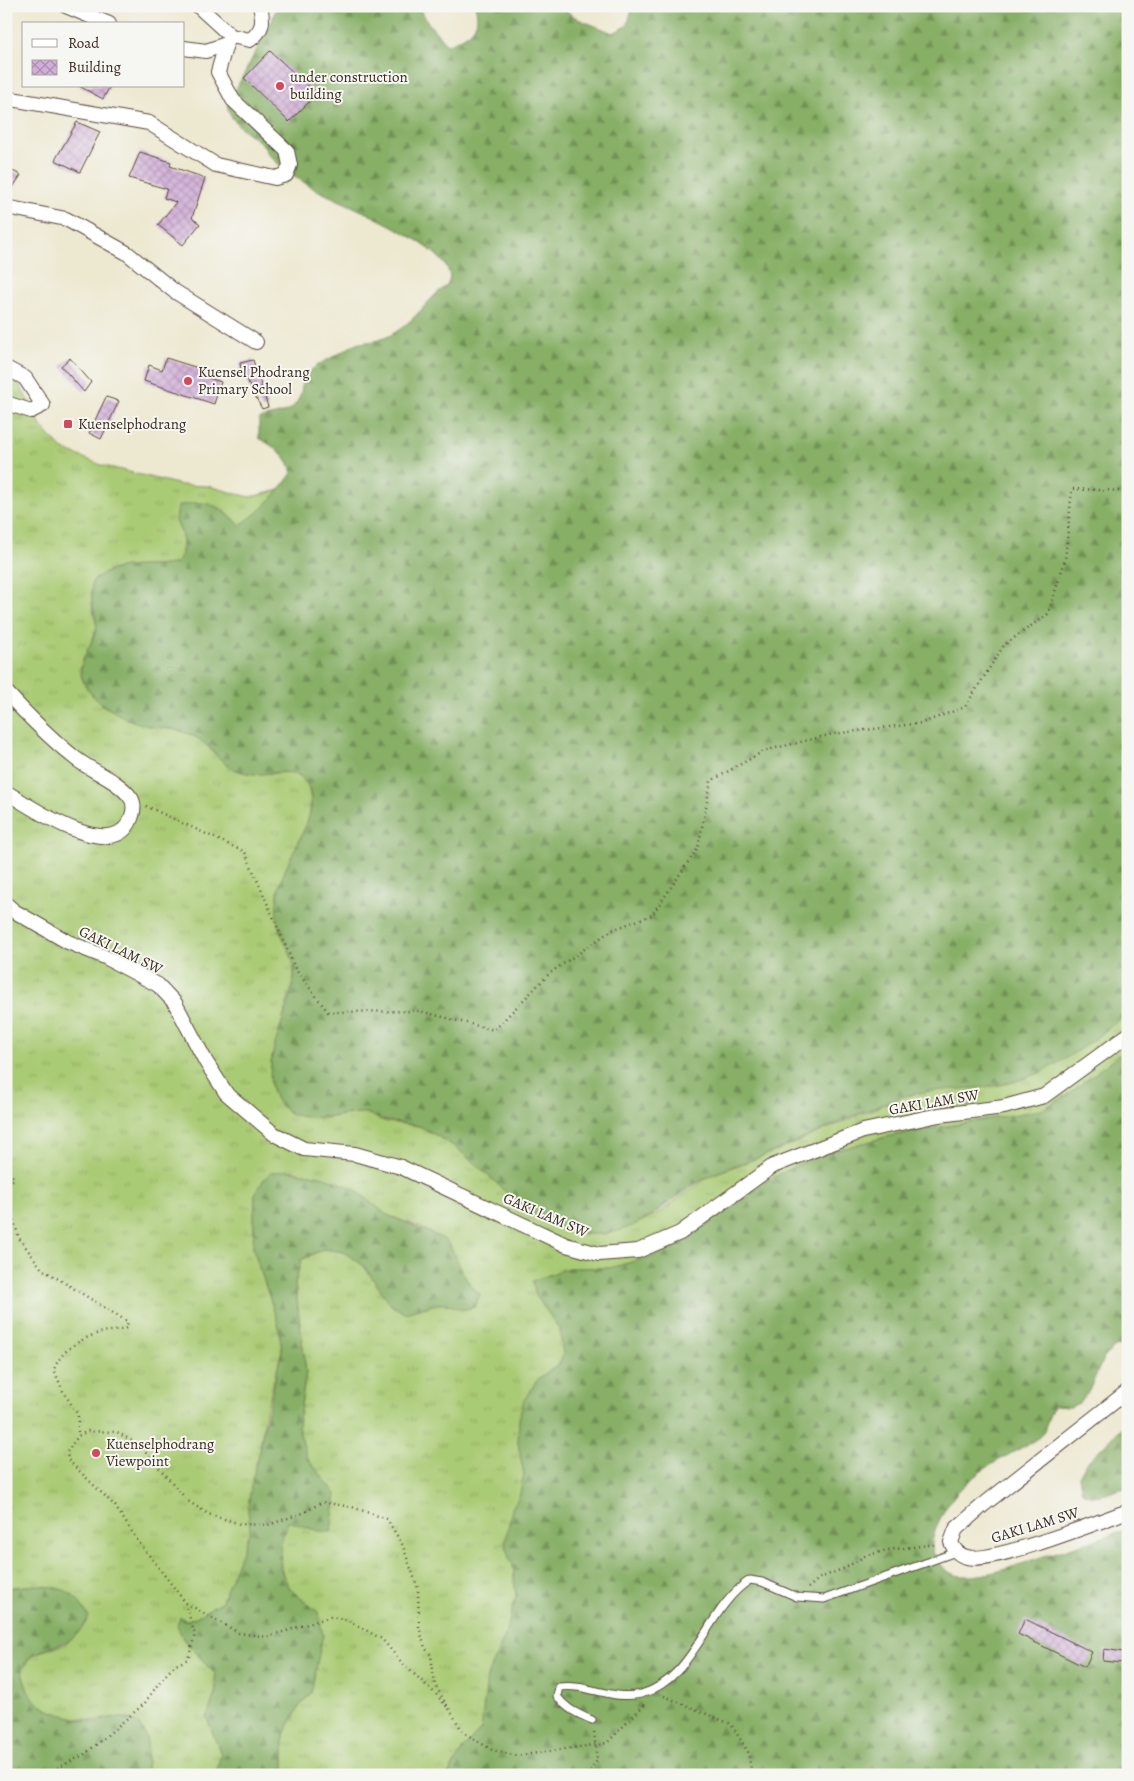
<svg xmlns="http://www.w3.org/2000/svg" width="1134" height="1781" font-family="Alegreya,serif">
<style>
.grass{fill:url(#grass-tufts);stroke:#727a49}
.forest{fill:url(#forest-firs);stroke:#616c42}
.building{fill:url(#building-cross-hatch)}
.lines{fill:none;stroke-linecap:round;stroke-linejoin:round}
.service-casing{stroke:#564639;stroke-width:9}
.minor-casing{stroke:#564639;stroke-width:16}
.path{stroke:#564639;stroke-width:2.5;stroke-dasharray:1 4;stroke-linecap:butt}
.service{stroke:#fff;stroke-width:7}
.minor{stroke:#fff;stroke-width:14}
.poi-dot{fill:#d1495b;stroke:#f6f6f2;stroke-width:2}
.labels{text-anchor:middle;stroke-width:4;stroke-linejoin:round;paint-order:stroke}
.poi-label{font-size:15px;fill:#3b2a1e;stroke:#f6f6f2;text-anchor:start}
.street-label{font-size:15px;fill:#3b2a1e;stroke:#f6f6f2}
</style>
<defs>
<pattern id="grass-tufts" width="24" height="20" patternUnits="userSpaceOnUse" patternTransform="scale(1.25)"><rect width="24" height="20" fill="#aacb74"/><path d="M3 7l-1-3M5 7V3M7 7l1-3M15 17l-1-3M17 17v-4M19 17l1-3" fill="none" stroke="#93ae64"/></pattern>
<pattern id="forest-firs" width="22" height="20" patternUnits="userSpaceOnUse" patternTransform="scale(1.25)"><rect width="22" height="20" fill="#87af66"/><path d="M5 1l3.5 6h-7zM16 11l3.5 6h-7z" fill="#708f53"/></pattern>
<pattern id="building-cross-hatch" width="8" height="8" patternUnits="userSpaceOnUse" patternTransform="scale(1.25)"><rect width="8" height="8" fill="#d1aed9"/><path d="M0 0l8 8M0 8l8-8" fill="none" stroke="#ab8eaf"/></pattern>
</defs>
<rect width="100%" height="100%" fill="#f6f6f2"/>
<filter id="ink" filterUnits="userSpaceOnUse"><feTurbulence type="fractalNoise" baseFrequency=".02" numOctaves="2"/><feDisplacementMap in="SourceGraphic" scale="10" xChannelSelector="R" yChannelSelector="G"/><feConvolveMatrix kernelMatrix="1 2 1 2 8 2 1 2 1" color-interpolation-filters="sRGB"/></filter>
<filter id="wash" filterUnits="userSpaceOnUse"><feTurbulence type="fractalNoise" baseFrequency=".0096" numOctaves="4" result="noise"/><feDisplacementMap in="SourceGraphic" scale="20" xChannelSelector="R" yChannelSelector="G"/><feGaussianBlur stdDeviation="1.12" result="paint"/><feColorMatrix in="noise" values="0 0 0 0 0 0 0 0 0 0 0 0 0 0 0 0 0 1.4 0 .05"/><feComposite in="paint" operator="in"/></filter>
<g filter="url(#wash)">
<rect width="100%" height="100%" fill="#ede8d0"/>
<path class="grass" d="M6,358L41,426L62,449L101,465L181,485L208,486L250,497L280,490L253,517L240,525L221,508L176,521C185,539 185,545 177,563C148,570 116,559 92,582V606L97,628L80,670L82,678L92,695L103,706L145,725L183,731L198,737L216,755L258,774L294,772L301,776L308,785L311,800L310,816L278,888V923L294,961V979L271,1062V1085L276,1100L292,1115L326,1118L364,1112L386,1122L420,1126L456,1147L534,1215L636,1224L660,1212L711,1175L769,1154L901,1097L933,1090L1000,1085L1040,1073L1097,1037L1128,1013V1048L1069,1094L1041,1110L890,1136L826,1153L770,1179L684,1242L657,1255L610,1268H568L533,1281L536,1295L560,1330L563,1354L560,1363L538,1379L524,1401L518,1443L524,1474L520,1494L512,1509L509,1558L513,1565L516,1597L484,1718L481,1729L463,1749L448,1775H284V1734L300,1705L311,1693L318,1612C309,1605 296,1598 290,1589C276,1569 279,1543 288,1521L318,1531L336,1494L307,1458L298,1426L306,1372L295,1284L301,1260L323,1249L344,1252L364,1266L391,1305L405,1313L440,1303L454,1305L480,1294C464,1283 456,1262 450,1245L422,1228L387,1215L353,1188L321,1176L287,1170L255,1194L253,1248L278,1323L282,1350L267,1407L248,1508L250,1530L247,1540L222,1601L195,1618L187,1620L183,1639L215,1674L216,1690L207,1718L221,1754L216,1775H145L147,1760L110,1718C95,1722 85,1720 71,1717C42,1711 26,1700 22,1669L33,1654L66,1644L37,1585L6,1588Z"/>
<g class="forest">
<path d="M277,6H418L429,24L447,45C465,37 483,30 475,6H559L578,19L613,33L627,26L633,6H1128V1013C1090,1043 1049,1076 1000,1085C967,1091 934,1087 902,1097C857,1112 815,1135 772,1152C752,1161 730,1166 710,1176C668,1196 640,1239 586,1234C523,1228 494,1170 444,1140C435,1135 426,1128 415,1125C404,1123 393,1123 383,1120C374,1118 369,1112 360,1113C332,1114 294,1129 276,1099C257,1067 290,1013 294,979C297,958 283,944 278,924C274,906 279,885 286,868C296,843 321,811 307,784C297,765 271,775 254,774C218,771 220,749 193,736C178,728 161,729 145,725C123,720 79,696 81,669C82,655 92,644 96,631C98,622 95,615 93,607C91,599 92,590 92,582C116,559 148,570 177,563L184,548L181,532L176,521L178,506C208,498 217,505 240,525C261,512 278,493 292,473C289,455 274,447 259,438V419C276,413 294,416 301,393C302,387 302,379 306,375C318,362 336,357 350,347C358,341 370,343 379,340C402,333 418,313 434,296C438,292 445,288 448,283C466,250 334,200 313,188C301,181 279,166 270,156C266,152 265,145 259,141C245,130 233,125 227,106L272,21Z"/>
<path d="M1128,1048V1347L1116,1346L1103,1359L1089,1391L1079,1403L1070,1407L1053,1406L1043,1433L1036,1440C992,1464 953,1480 935,1531C932,1540 930,1547 935,1556C943,1568 949,1576 964,1576C988,1577 1015,1566 1038,1558C1068,1549 1098,1539 1128,1529V1775H448L463,1749L481,1729L487,1678L504,1638L516,1598L513,1565L509,1558L505,1543L512,1509L520,1494L524,1474L518,1443L519,1419L524,1400L538,1379L560,1363L563,1354L560,1330L536,1295L532,1281L568,1268H610L657,1255L684,1242L770,1179L801,1163L826,1153L890,1136L1041,1110L1069,1094Z"/>
<path d="M287,1170L321,1176L353,1188L387,1215L444,1239C459,1254 459,1279 480,1294L475,1307L460,1310C443,1297 424,1308 405,1313L391,1305L364,1266L344,1252L323,1249L301,1260L295,1284L306,1372L298,1426L307,1458L336,1494L331,1532L318,1531L288,1521L282,1535L280,1569L291,1590L318,1612L323,1635L311,1693L300,1705L284,1734V1775H216L221,1754L207,1718L216,1690L215,1674L183,1639L177,1625L180,1617L187,1620L195,1618L222,1601L250,1530L248,1508L251,1486L282,1350L278,1323L253,1248L255,1194L264,1179L271,1173Z"/>
<path d="M1128,1422V1488C1110,1489 1102,1502 1082,1492L1079,1476L1087,1462Z"/>
<path d="M37,1585C69,1589 73,1591 89,1617C71,1649 62,1640 35,1654C29,1656 25,1664 22,1669C26,1701 43,1711 72,1717C79,1719 88,1722 95,1722C100,1722 105,1718 110,1718C151,1713 150,1745 145,1775H6V1588Z"/>
</g>
<g id="blocks">
<g class="building">
<polygon points="270,51 317,94 289,122 244,78"/>
<polygon points="79,86 110,86 103,99"/>
<polygon points="77,122 100,132 80,172 55,160"/>
<polygon points="140,152 171,162 170,166 205,178 192,218 200,224 183,245 158,225 176,202 164,198 167,189 129,178"/>
<polygon points="6,168 21,175 6,198"/>
<polygon points="70,358 91,382 84,392 61,366"/>
<polygon points="166,358 211,372 209,378 221,382 214,404 144,381 149,365 162,370"/>
<polygon points="253,360 268,407 262,409 241,369 240,363"/>
<polygon points="106,397 119,401 101,439 89,433"/>
<polygon points="1025,1619 1092,1652 1085,1667 1018,1634"/>
<polygon points="1104,1649 1124,1652 1123,1663 1103,1661"/>
</g>
</g>
</g>
<g filter="url(#ink)">
<use href="#blocks" fill-opacity="0" stroke="#564639" stroke-width="1"/>
<g class="lines">
<g class="service-casing">
<path id="service" d="M592,1720C578,1714 566,1709 557,1696L559,1687C587,1683 612,1701 641,1694C695,1679 707,1607 750,1580L762,1582L797,1597L824,1599L956,1552"/>
</g>
<g class="minor-casing">
<g id="minor">
<polyline points="66,6 109,24"/>
<path d="M231,36L250,40C263,30 264,22 260,6"/>
<polyline points="184,48 206,51 226,44 231,36 198,6"/>
<polyline points="6,98 149,123 216,165 275,178 286,175 290,165 287,151 233,100 218,72 226,44"/>
<polyline points="6,207 66,219 127,253 174,291 256,342"/>
<polyline points="6,368 25,378 43,405 31,411 6,403"/>
<path d="M6,692C28,716 50,738 75,758C92,772 117,779 131,798C136,806 133,815 129,823C108,861 29,806 6,792"/>
<polyline points="6,904 14,911 68,942 105,957 158,985 175,1003 206,1062 226,1093 274,1134 304,1149 355,1154 401,1167 566,1245 599,1254 638,1251 680,1233 773,1166 863,1131 939,1115 1004,1107 1044,1096 1128,1035"/>
<path d="M1128,1391L982,1506L956,1529L951,1542C954,1550 958,1555 967,1557C992,1564 1098,1522 1128,1511"/>
</g>
</g>
<g class="path">
<polyline points="146,806 245,852 296,970 328,1012 419,1011 494,1030 550,973 612,930 652,915 698,848 711,781 764,751 833,734 922,723 965,707 1004,645 1048,614 1065,560 1072,489 1128,491"/>
<polyline points="6,1168 14,1178 11,1181 6,1179"/>
<path d="M6,1196L19,1238L42,1269L128,1322L126,1328C119,1332 111,1330 103,1332C83,1337 60,1350 54,1370L63,1391L78,1415V1436"/>
<polyline points="808,1588 820,1578 845,1568 865,1556 887,1550 938,1544"/>
<polyline points="186,1603 239,1633 267,1637 330,1617 347,1620 382,1639 402,1663 436,1694 447,1707"/>
<polyline points="664,1696 731,1724 748,1752 752,1775"/>
<polyline points="44,1775 85,1754 144,1704 161,1680 174,1666 188,1659 195,1635 185,1602 138,1541 115,1506 68,1460 67,1452 78,1436 88,1431 117,1432 140,1446 188,1501 208,1514 240,1524 268,1525 303,1513 322,1502 352,1507 387,1519 402,1544 418,1588 419,1627 425,1648 431,1655 435,1685 463,1732 492,1750 517,1756 607,1743 645,1704"/>
<polyline points="588,1775 597,1761 594,1730"/>
</g>
<use href="#service" class="service"/>
<use href="#minor" class="minor"/>
</g>
</g>
<g class="poi-dot">
<circle cx="280" cy="86" r="5"/>
<circle cx="188" cy="381" r="5"/>
<rect x="63" y="419" width="10" height="10" rx="2.5"/>
<circle cx="96" cy="1453" r="5"/>
</g>
<g class="labels">
<g class="poi-label">
<text x="290" y="82">under construction<tspan x="290" dy="17">building</tspan></text>
<text x="198" y="377">Kuensel Phodrang<tspan x="198" dy="17">Primary School</tspan></text>
<text x="78" y="429">Kuenselphodrang</text>
<text x="106" y="1449">Kuenselphodrang<tspan x="106" dy="17">Viewpoint</tspan></text>
</g>
<g class="street-label">
<text transform="translate(121 950) rotate(26)" y="5">GAKI LAM SW</text>
<text transform="translate(934 1102) rotate(-10)" y="5">GAKI LAM SW</text>
<text transform="translate(546 1215) rotate(23)" y="5">GAKI LAM SW</text>
<text transform="translate(1035 1525) rotate(-17)" y="5">GAKI LAM SW</text>
</g>
</g>
<rect width="1134" height="1781" fill="none" stroke="#f6f6f2" stroke-width="25"/>
<rect x="22" y="22" width="162" height="65" fill="#f6f6f2" stroke="#aba49d"/>
<rect x="32" y="39" width="25" height="8" fill="#ffffff" stroke="#aba49d"/>
<text x="68" y="48" font-size="15" fill="#3b2a1e">Road</text>
<rect x="32" y="60" width="25" height="15" fill="url(#building-cross-hatch)" stroke="#aba49d"/>
<text x="68" y="72" font-size="15" fill="#3b2a1e">Building</text>
</svg>
